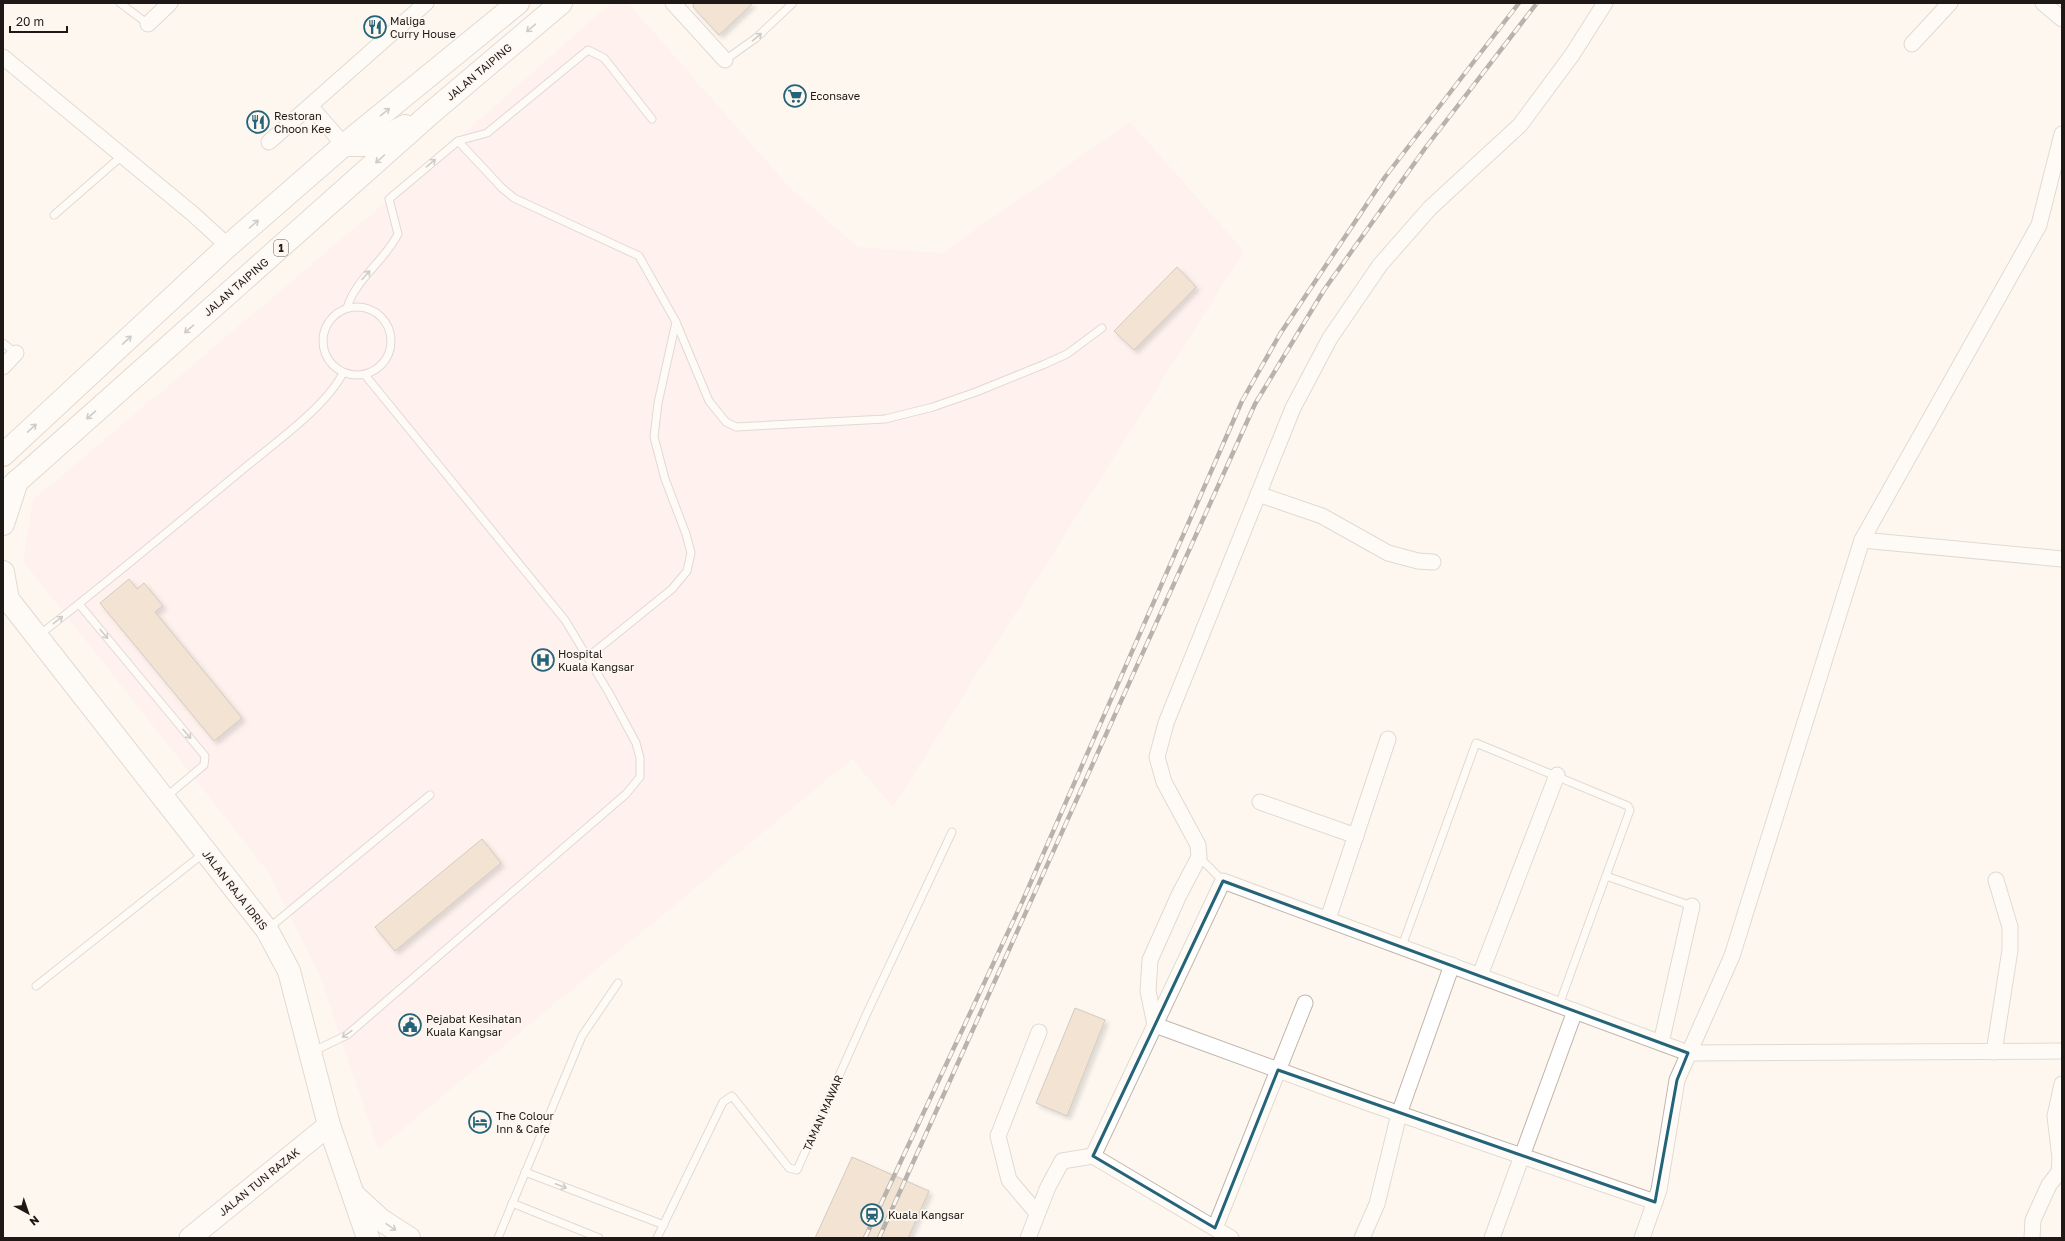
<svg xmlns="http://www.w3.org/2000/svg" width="2065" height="1241" font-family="'Golos Text',sans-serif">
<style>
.medical{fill:#fee8ea}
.building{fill:#e4c9b0;stroke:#9f9489;filter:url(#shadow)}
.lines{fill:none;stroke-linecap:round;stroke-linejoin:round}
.lane-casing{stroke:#c1b5ab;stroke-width:9}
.street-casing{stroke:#c1b5ab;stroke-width:17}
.secondary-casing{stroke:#c1b5ab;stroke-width:23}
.primary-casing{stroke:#c1b5ab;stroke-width:24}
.highway-casing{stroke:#c1b5ab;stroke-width:24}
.lane{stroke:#fff;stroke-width:7}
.street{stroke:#fff;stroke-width:15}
.secondary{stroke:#fff;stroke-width:21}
.primary{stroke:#fff;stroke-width:22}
.highway{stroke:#fff;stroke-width:22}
.rail-casing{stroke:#625d59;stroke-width:4.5}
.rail{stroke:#fef7f0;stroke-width:3;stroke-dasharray:9;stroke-linecap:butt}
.oneway{stroke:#9a9896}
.marked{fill:none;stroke:#246378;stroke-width:3;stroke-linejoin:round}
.labels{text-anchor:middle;stroke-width:3.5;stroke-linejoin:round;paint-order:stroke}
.shield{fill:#fef7f0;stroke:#615c57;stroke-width:1}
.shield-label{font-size:10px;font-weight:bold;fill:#1e1916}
.poi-label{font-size:11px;fill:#1e1916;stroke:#fef7f0;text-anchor:start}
.street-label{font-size:11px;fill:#1e1916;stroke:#fef7f0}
</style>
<defs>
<filter id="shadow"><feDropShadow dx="3.5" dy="3.5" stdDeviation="2" flood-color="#0004"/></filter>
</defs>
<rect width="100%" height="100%" fill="#fef7f0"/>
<polygon class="medical" points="611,3 628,3 791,189 858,247 942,253 1130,122 1244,251 893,807 852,759 378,1149 321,979 269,873 23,561 33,500 408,183"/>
<g class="building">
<polygon points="693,3 753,3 719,35 693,7"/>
<polygon points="1177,267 1196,287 1134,350 1114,331"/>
<polygon points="129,579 137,589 144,583 163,606 155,612 242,718 214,741 100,603"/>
<polygon points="482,839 501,863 395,951 375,927"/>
<polygon points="1075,1008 1105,1020 1067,1116 1036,1103"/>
<polygon points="852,1157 929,1191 908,1238 815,1238"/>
</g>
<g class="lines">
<g class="lane-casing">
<g id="lane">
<polyline points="120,3 148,24"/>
<polyline points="725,60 756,38 793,3"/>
<polyline points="458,141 502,188 514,198 639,256 676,322 658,403 654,437 665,479 686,534 691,553 687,571 672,589 588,657"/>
<polyline points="54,215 123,155"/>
<circle cx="357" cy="341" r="34"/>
<path d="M347,308C356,278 384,262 398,234L389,199L458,141L487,133L588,50L604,58L652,119"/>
<polyline points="676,322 709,401 726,422 736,427 885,419 933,407 976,392 1045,364 1067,354 1102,328"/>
<polyline points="3,343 16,353"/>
<polyline points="79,604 205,756 204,765 166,797"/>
<path d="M39,635C108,582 174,526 241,471C272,445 325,408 343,373"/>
<polyline points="1199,857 1223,881"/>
<polyline points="1606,876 1692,906"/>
<polyline points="269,928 430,795"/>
<polyline points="1402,946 1476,743 1628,806 1630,810 1559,1005"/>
<polyline points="36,986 204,853"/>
<polyline points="312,1052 347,1035 626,794 640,777 640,758 636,743 609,693 565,620 365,375"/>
<polyline points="525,1172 664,1225"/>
<polyline points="512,1203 599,1238"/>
<polyline points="498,1238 582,1036 618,983"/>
<polyline points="657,1238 723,1102 732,1096 789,1168 797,1170 867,1013 952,832"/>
</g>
</g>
<g class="street-casing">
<g id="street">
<polyline points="673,3 725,60"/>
<polyline points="1605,3 1572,55 1520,125 1430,208 1380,265 1330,338 1293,408 1166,723 1157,757 1164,782 1198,845 1199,857 1179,895 1150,960 1148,991 1155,1025 1371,1104 1655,1202"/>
<polyline points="2043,3 2062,19"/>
<polyline points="148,24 170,3"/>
<polyline points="1912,44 1950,3"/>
<polyline points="3,57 193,214 228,246"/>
<polyline points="311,107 344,145"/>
<polyline points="269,142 426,3"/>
<polyline points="3,367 16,353"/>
<polyline points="1258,494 1322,516 1388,553 1418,561 1433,562"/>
<polyline points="1862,540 2062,559"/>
<polyline points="1260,802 1356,836"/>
<polyline points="1328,919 1388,739"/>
<polyline points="1480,975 1557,775"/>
<polyline points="1661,1043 1692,906"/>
<polyline points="1994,1052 2010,950 2010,927 1996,880"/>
<polyline points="1093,1156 1223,881 1688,1053 2062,1051"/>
<polyline points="1037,1213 1009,1180 998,1136 1039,1032"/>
<polyline points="1215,1228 1305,1003"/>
<polyline points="1028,1238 1048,1187 1062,1161 1093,1156 1231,1238"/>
<polyline points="1362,1238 1377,1204 1399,1114 1452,965"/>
<polyline points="1492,1238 1575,1011"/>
<polyline points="1642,1238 1659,1190 1677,1080 1732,956 1862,540 2039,225 2062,134"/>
<polyline points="2032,1238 2033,1220 2049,1185 2059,1172 2060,1158 2055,1116 2062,1084"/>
</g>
</g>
<g class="secondary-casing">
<polyline id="secondary" points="190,1238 329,1125"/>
</g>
<g class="primary-casing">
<g id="primary">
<polyline points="3,593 267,930 289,971 329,1125 368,1238"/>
<polyline points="356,1197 381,1220 409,1238"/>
</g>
</g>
<g class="highway-casing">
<g id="highway">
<polyline points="344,145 368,145 405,126"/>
<polyline points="3,455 228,246 344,145 518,3"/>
<polyline points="3,494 431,113 561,3"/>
<polyline points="3,524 17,481"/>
<polyline points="3,572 8,600"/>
</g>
</g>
<use href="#lane" class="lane"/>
<use href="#street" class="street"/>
<use href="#secondary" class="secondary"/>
<use href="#primary" class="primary"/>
<use href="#highway" class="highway"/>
<g class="rail-casing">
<g id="rail">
<polyline points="865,1238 1023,900 1242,401 1280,334 1385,177 1519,3"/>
<polyline points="879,1238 1255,404 1324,290 1426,147 1537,3"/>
</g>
</g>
<use href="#rail" class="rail"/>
</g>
<defs><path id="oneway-shaft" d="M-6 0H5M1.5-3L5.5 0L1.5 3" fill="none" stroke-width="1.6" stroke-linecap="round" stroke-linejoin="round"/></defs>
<g class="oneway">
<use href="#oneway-shaft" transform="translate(531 28) rotate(140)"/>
<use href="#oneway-shaft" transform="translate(757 37) rotate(-40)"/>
<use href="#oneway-shaft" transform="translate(385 112) rotate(-39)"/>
<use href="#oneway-shaft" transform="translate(380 159) rotate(138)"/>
<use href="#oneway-shaft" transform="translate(431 163) rotate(-40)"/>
<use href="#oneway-shaft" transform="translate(254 224) rotate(-41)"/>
<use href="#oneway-shaft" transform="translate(366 275) rotate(-48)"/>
<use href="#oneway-shaft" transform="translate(189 329) rotate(139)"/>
<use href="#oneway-shaft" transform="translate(127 340) rotate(-43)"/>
<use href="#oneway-shaft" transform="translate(91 415) rotate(139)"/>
<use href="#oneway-shaft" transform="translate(32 428) rotate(-43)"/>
<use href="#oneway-shaft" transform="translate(58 620) rotate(-38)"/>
<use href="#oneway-shaft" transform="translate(104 634) rotate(50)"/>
<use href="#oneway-shaft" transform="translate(187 734) rotate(50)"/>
<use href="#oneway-shaft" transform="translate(347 1034) rotate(145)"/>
<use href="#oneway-shaft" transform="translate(561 1186) rotate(21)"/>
<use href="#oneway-shaft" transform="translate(391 1227) rotate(34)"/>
</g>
<path d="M0 0H2065V1241H0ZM1223,881L1688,1053L1677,1080L1655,1202L1278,1070L1215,1228L1093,1156Z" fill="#fef7f0" fill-opacity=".55" fill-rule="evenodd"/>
<path class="marked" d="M1223,881L1688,1053L1677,1080L1655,1202L1278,1070L1215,1228L1093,1156Z"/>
<defs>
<g id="restaurant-ring" transform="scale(1.15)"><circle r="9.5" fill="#fef7f0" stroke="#246378" stroke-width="1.5"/><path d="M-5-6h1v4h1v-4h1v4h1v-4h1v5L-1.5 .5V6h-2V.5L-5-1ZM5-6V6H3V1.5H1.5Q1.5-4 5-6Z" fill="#246378"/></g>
<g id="supermarket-ring" transform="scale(1.15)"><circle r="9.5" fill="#fef7f0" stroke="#246378" stroke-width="1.5"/><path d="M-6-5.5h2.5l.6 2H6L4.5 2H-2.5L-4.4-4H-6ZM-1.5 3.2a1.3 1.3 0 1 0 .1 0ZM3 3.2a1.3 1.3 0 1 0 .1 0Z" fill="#246378"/></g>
<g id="hospital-ring" transform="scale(1.15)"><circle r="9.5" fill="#fef7f0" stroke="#246378" stroke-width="1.5"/><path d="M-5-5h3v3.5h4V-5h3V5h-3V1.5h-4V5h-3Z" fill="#246378"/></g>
<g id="civic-ring" transform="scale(1.15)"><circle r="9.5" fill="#fef7f0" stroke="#246378" stroke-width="1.5"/><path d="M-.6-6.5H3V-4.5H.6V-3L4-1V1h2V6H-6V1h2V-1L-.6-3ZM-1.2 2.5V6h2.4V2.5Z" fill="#246378"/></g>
<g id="hotel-ring" transform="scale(1.15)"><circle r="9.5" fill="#fef7f0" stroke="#246378" stroke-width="1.5"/><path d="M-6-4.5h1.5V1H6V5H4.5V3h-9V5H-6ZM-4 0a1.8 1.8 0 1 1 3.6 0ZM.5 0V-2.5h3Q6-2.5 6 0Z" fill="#246378"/></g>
<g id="station-ring" transform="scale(1.15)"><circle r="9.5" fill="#fef7f0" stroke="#246378" stroke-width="1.5"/><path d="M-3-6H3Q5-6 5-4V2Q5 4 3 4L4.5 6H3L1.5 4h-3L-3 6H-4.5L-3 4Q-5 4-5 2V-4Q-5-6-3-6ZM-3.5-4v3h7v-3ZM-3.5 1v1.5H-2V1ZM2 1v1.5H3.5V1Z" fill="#246378"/></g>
</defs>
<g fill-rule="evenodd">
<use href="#restaurant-ring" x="375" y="27"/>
<use href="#supermarket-ring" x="795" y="96"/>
<use href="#restaurant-ring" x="258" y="122"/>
<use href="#hospital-ring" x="543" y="660"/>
<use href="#civic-ring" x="410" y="1025"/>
<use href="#hotel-ring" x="480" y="1122"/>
<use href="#station-ring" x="872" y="1215"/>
</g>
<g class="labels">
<rect class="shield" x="274" y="240" width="14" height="16" rx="3"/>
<g class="shield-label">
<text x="281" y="252">1</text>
</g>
<g class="poi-label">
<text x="390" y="25">Maliga<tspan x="390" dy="13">Curry House</tspan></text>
<text x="810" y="100">Econsave</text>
<text x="274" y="120">Restoran<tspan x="274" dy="13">Choon Kee</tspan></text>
<text x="558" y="658">Hospital<tspan x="558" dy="13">Kuala Kangsar</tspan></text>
<text x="426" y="1023">Pejabat Kesihatan<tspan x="426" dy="13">Kuala Kangsar</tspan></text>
<text x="496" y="1120">The Colour<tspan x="496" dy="13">Inn &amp; Cafe</tspan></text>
<text x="888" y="1219">Kuala Kangsar</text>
</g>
<g class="street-label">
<text transform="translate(479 72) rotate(-40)" y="4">JALAN TAIPING</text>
<text transform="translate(236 287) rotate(-41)" y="4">JALAN TAIPING</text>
<text transform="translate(235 890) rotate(52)" y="4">JALAN RAJA IDRIS</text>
<text transform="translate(823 1113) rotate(-66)" y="4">TAMAN MAWAR</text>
<text transform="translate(259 1182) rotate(-39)" y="4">JALAN TUN RAZAK</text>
</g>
</g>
<rect width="2065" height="1241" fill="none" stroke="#1e1916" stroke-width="8"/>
<g transform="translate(28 1213) rotate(140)" stroke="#fef7f0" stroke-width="3" paint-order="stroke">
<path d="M0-3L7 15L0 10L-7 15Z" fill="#1e1916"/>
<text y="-6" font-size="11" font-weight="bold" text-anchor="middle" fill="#1e1916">N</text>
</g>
<path d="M10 26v6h57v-6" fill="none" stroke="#1e1916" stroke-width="2"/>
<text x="16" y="26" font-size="12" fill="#1e1916" stroke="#fef7f0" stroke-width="3" paint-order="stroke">20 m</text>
</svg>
